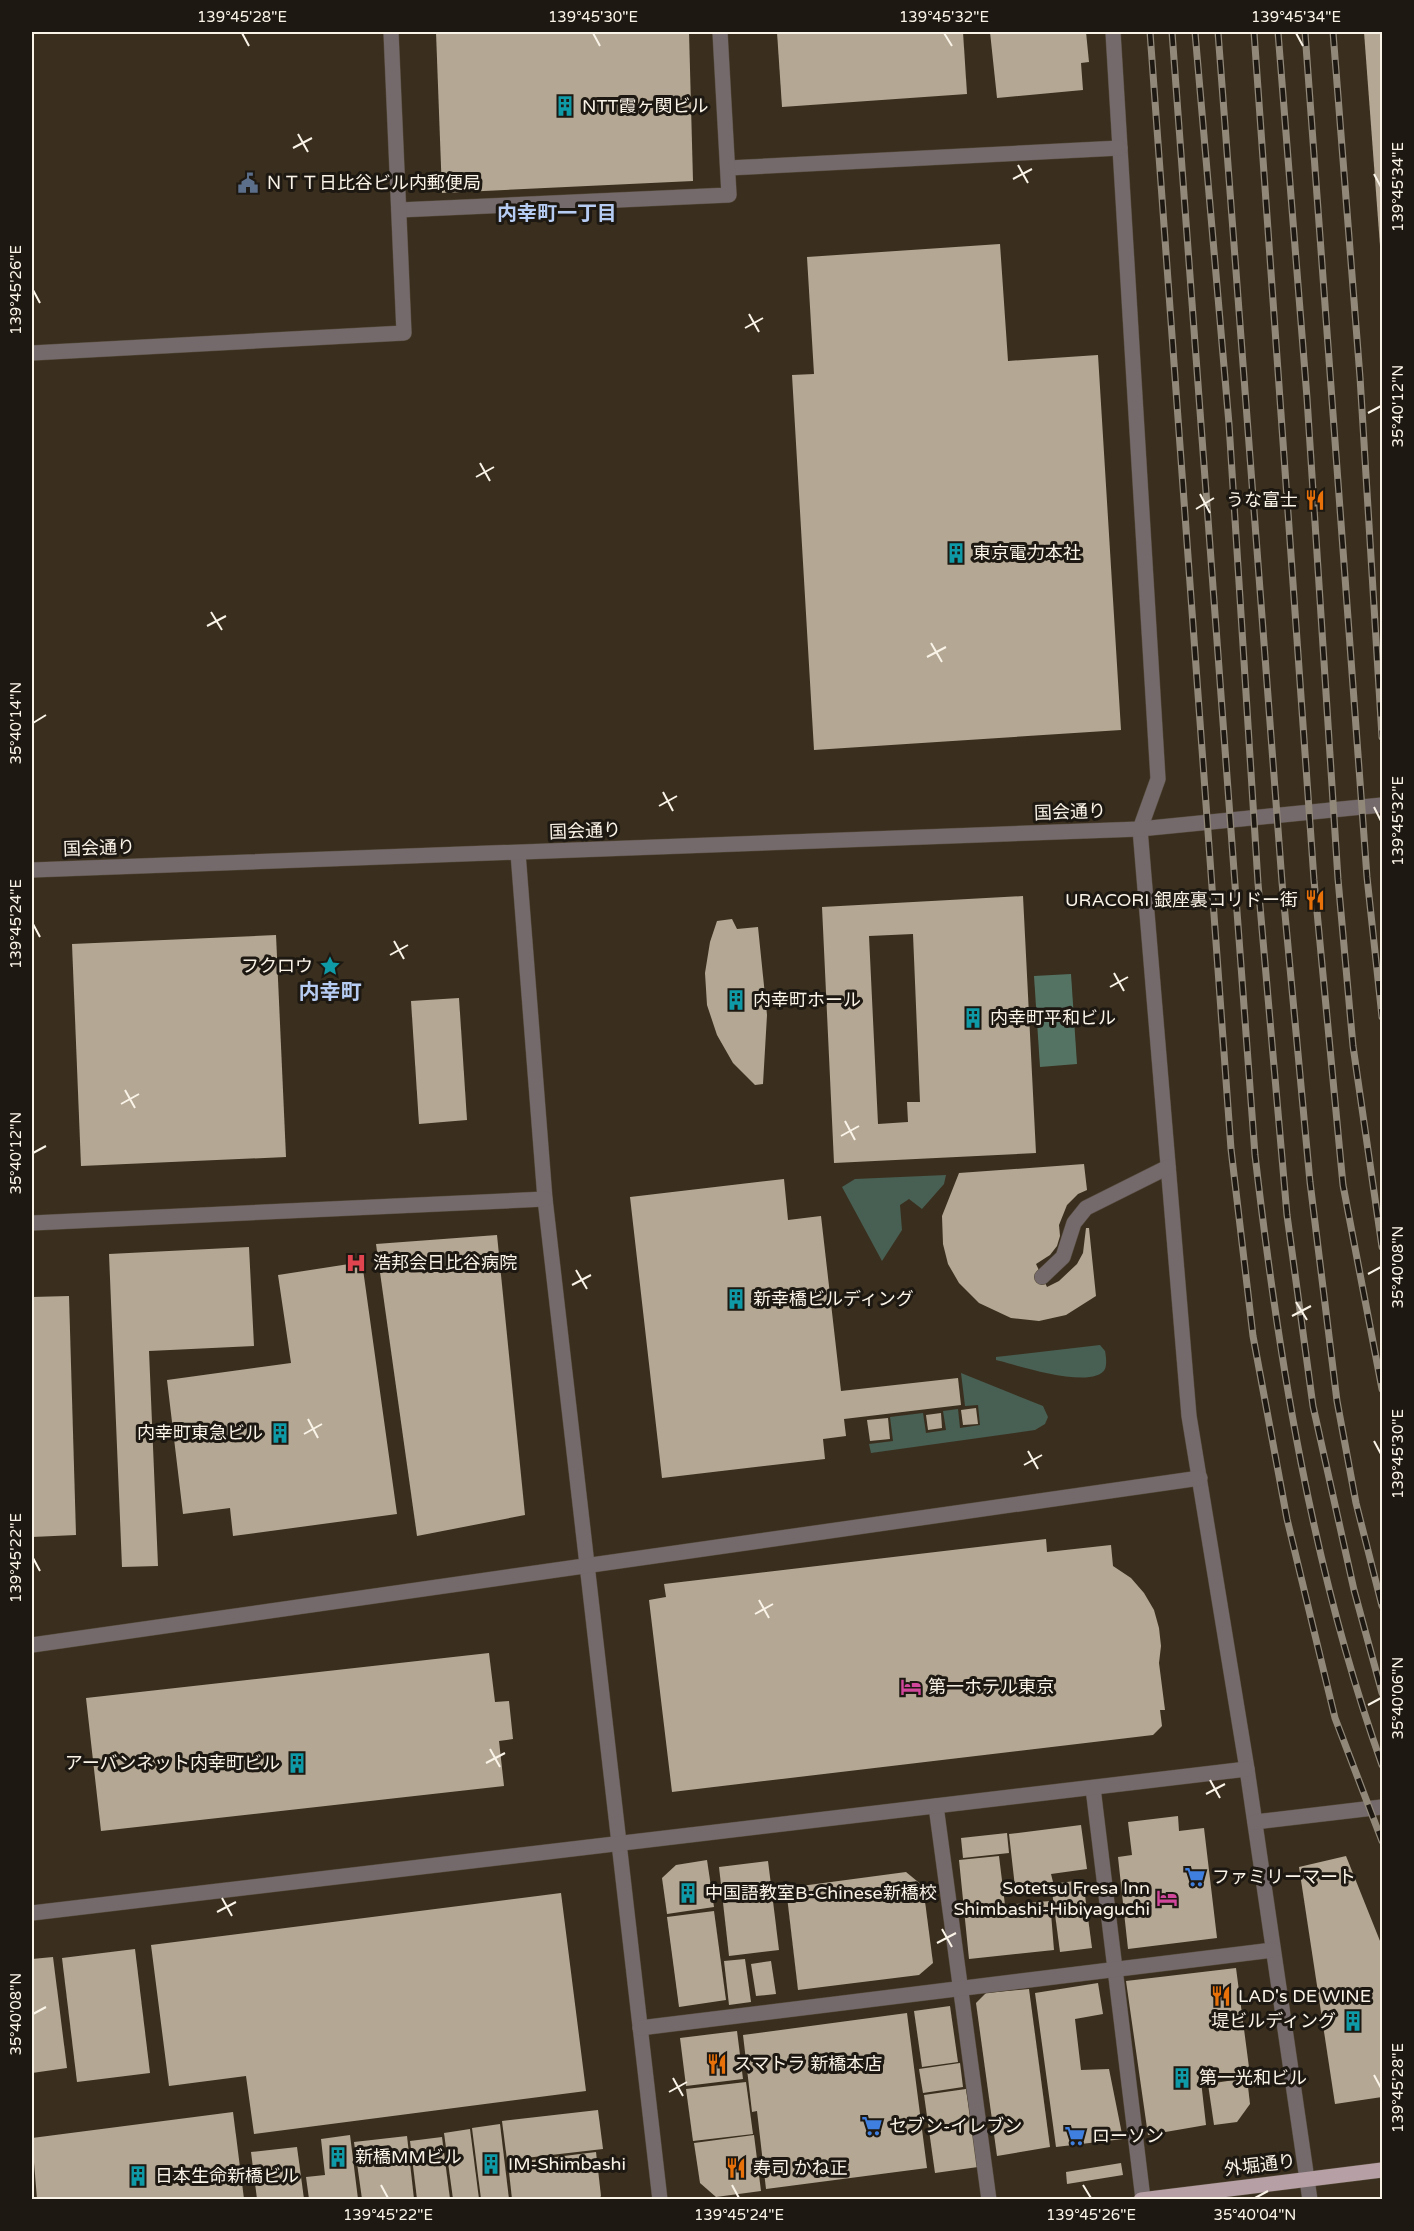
<svg xmlns="http://www.w3.org/2000/svg" width="1414" height="2231" font-family="'Varela Round','Noto Sans JP',sans-serif">
<style>
.green{fill:#485f53}
.forest{fill:#547363}
.building{fill:#b4a894;fill-rule:evenodd}
.lines{fill:none;stroke-linecap:round;stroke-linejoin:round}
.minor-casing{stroke:#554a3a;stroke-width:16}
.major-casing{stroke:#554a3a;stroke-width:16}
.minor{stroke:#74696b;stroke-width:15}
.major{stroke:#b7a0a5;stroke-width:15}
.rail-casing{stroke:#91887a;stroke-width:7}
.rail{stroke:#1d1811;stroke-width:4.5;stroke-dasharray:14;stroke-linecap:butt}
.ticks{fill:none;stroke:#faf3e8;stroke-width:2}
.labels{text-anchor:middle;stroke-width:6;stroke-linejoin:round;paint-order:stroke}
.poi-label{font-size:18px;fill:#faf3e8;stroke:#1d1811;text-anchor:start}
.street-label{font-size:18px;fill:#faf3e8;stroke:#1d1811}
.neighbourhood-label{font-size:20px;font-weight:bold;fill:#b6ccf3;stroke:#1d1811}
.quarter-label{font-size:21px;font-weight:bold;fill:#b6ccf3;stroke:#1d1811}
.neatline{fill:none;stroke:#faf3e8;stroke-width:2}
.ticks-label{font-size:15px;text-anchor:middle;fill:#faf3e8}
</style>
<rect width="100%" height="100%" fill="#3a2f1e"/>
<g class="green">
<polygon points="946,1175 944,1184 922,1209 909,1199 900,1205 902,1230 882,1261 842,1187 855,1179"/>
<path d="M1100,1345L1105,1351C1106,1356 1107,1364 1105,1369C1093,1391 1014,1364 996,1360V1357Z"/>
<polygon points="961,1373 1043,1406 1048,1417 1045,1424 1035,1430 871,1453 869,1444 893,1441 890,1417 923,1413 926,1433 946,1430 943,1411 958,1409 960,1428 980,1425 978,1405 965,1406"/>
</g>
<polygon class="forest" points="1071,974 1077,1064 1040,1067 1034,976"/>
<g class="building">
<polygon points="436,32 689,32 693,181 442,193"/>
<polygon points="777,32 963,32 967,94 782,107"/>
<polygon points="990,32 1086,32 1089,62 1081,63 1083,90 997,98"/>
<polygon points="1364,32 1382,32 1382,259 1381,259"/>
<polygon points="1000,244 1008,361 1098,355 1121,730 814,750 792,375 814,374 807,257"/>
<path d="M1023,896L1036,1153L834,1163L822,907ZM913,934L920,1102H907L908,1122L878,1124L869,936Z"/>
<polygon points="732,919 737,929 758,927 767,1015 763,1084 755,1085 733,1063 717,1035 707,1005 705,973 710,942 717,921"/>
<polygon points="276,935 286,1157 81,1166 72,944"/>
<polygon points="459,998 467,1120 419,1124 411,1001"/>
<polygon points="1084,1164 1087,1190 1078,1194 1067,1205 1059,1225 1060,1236 1057,1246 1050,1255 1036,1264 1047,1287 1059,1281 1077,1264 1083,1253 1086,1228 1089,1228 1096,1296 1066,1315 1039,1321 1011,1318 979,1303 959,1283 948,1264 943,1244 942,1216 959,1173"/>
<polygon points="784,1179 788,1220 821,1216 841,1391 958,1378 961,1405 844,1419 846,1436 823,1439 825,1459 662,1478 630,1197"/>
<polygon points="497,1235 525,1515 417,1536 376,1244"/>
<polygon points="249,1247 254,1346 149,1351 158,1566 122,1567 109,1254"/>
<polygon points="362,1262 397,1514 233,1536 230,1508 183,1514 167,1380 291,1363 278,1275"/>
<polygon points="69,1296 76,1535 32,1537 32,1297"/>
<polygon points="976,1408 978,1424 963,1425 961,1410"/>
<polygon points="941,1413 942,1428 928,1430 926,1415"/>
<polygon points="888,1418 890,1439 870,1441 867,1420"/>
<polygon points="1046,1539 1047,1552 1111,1545 1113,1566 1131,1578 1144,1593 1154,1610 1159,1628 1161,1646 1159,1663 1165,1710 1160,1710 1162,1726 1153,1735 672,1792 649,1600 666,1597 664,1584"/>
<polygon points="489,1653 495,1702 509,1701 513,1739 499,1741 504,1786 101,1831 86,1698"/>
<polygon points="1178,1816 1179,1831 1204,1828 1217,1938 1128,1949 1118,1857 1132,1855 1128,1822"/>
<polygon points="1081,1825 1087,1869 1051,1874 1053,1882 1015,1887 1009,1834"/>
<polygon points="1007,1833 1009,1853 963,1858 961,1838"/>
<polygon points="999,1856 1005,1905 1050,1901 1054,1950 969,1959 959,1860"/>
<polygon points="1346,1856 1382,1946 1382,2097 1335,2104 1299,1867"/>
<polygon points="707,1860 714,1907 667,1914 662,1878 676,1865"/>
<polygon points="768,1861 779,1950 729,1956 719,1867"/>
<polygon points="906,1872 923,1886 933,1963 919,1975 798,1990 786,1888"/>
<polygon points="1083,1880 1092,1948 1060,1952 1051,1884"/>
<polygon points="561,1893 586,2091 254,2134 246,2076 169,2086 151,1945"/>
<polygon points="714,1911 726,2000 679,2007 667,1917"/>
<polygon points="135,1949 150,2073 77,2082 62,1958"/>
<polygon points="53,1957 67,2068 32,2073 32,1959"/>
<polygon points="745,1959 751,2002 729,2005 724,1961"/>
<polygon points="771,1961 776,1994 756,1996 751,1964"/>
<polygon points="1236,1968 1250,2075 1201,2081 1206,2125 1148,2135 1126,1981"/>
<polygon points="1098,1983 1103,2014 1075,2019 1081,2070 1109,2069 1123,2139 1056,2147 1035,1993"/>
<polygon points="1029,1989 1050,2147 997,2156 976,2003 986,1993"/>
<polygon points="950,2006 958,2062 922,2067 914,2011"/>
<polygon points="907,2013 927,2168 766,2189 757,2111 752,2112 743,2035"/>
<polygon points="737,2031 743,2079 686,2086 680,2038"/>
<polygon points="960,2063 963,2087 923,2093 919,2069"/>
<polygon points="1247,2078 1250,2104 1237,2122 1214,2125 1208,2084"/>
<polygon points="746,2082 753,2134 693,2141 686,2089"/>
<polygon points="966,2089 978,2167 935,2173 924,2095"/>
<polygon points="598,2110 603,2149 507,2160 502,2121"/>
<polygon points="233,2112 244,2199 37,2199 32,2138"/>
<polygon points="500,2124 509,2199 481,2199 472,2128"/>
<polygon points="470,2129 479,2199 453,2199 444,2133"/>
<polygon points="350,2135 358,2199 309,2199 306,2177 325,2175 321,2139"/>
<polygon points="754,2135 761,2191 716,2197 700,2183 694,2143"/>
<polygon points="407,2136 414,2199 362,2199 354,2142"/>
<polygon points="442,2137 450,2199 417,2199 410,2141"/>
<polygon points="297,2147 304,2199 257,2199 251,2152"/>
<polygon points="596,2152 601,2196 599,2199 512,2199 508,2163"/>
<polygon points="1121,2163 1123,2175 1067,2184 1066,2172"/>
</g>
<g class="lines">
<g class="minor-casing">
<g id="minor">
<polyline points="1113,32 1158,779 1140,829 1189,1416 1247,1769 1310,2200"/>
<polyline points="728,168 1120,148"/>
<polyline points="399,210 729,195 720,32"/>
<polyline points="32,353 404,333 391,32"/>
<polyline points="518,853 545,1199 660,2200"/>
<polyline points="32,870 1140,829 1382,805"/>
<polyline points="32,1223 545,1199"/>
<polyline points="1042,1277 1063,1257 1074,1223 1086,1208 1168,1167"/>
<polyline points="32,1645 1200,1478"/>
<polyline points="1093,1788 1143,2199"/>
<polyline points="936,1806 989,2200"/>
<polyline points="1255,1822 1382,1807"/>
<polyline points="32,1913 1247,1769"/>
<polyline points="640,2028 1273,1950"/>
</g>
</g>
<g class="major-casing">
<polyline id="major" points="1141,2200 1382,2170"/>
</g>
<use href="#minor" class="minor"/>
<use href="#major" class="major"/>
<g class="rail-casing">
<g id="rail">
<polyline points="1150,32 1231,1149 1253,1336 1287,1519 1335,1718 1382,1841"/>
<path d="M1172,32L1255,1155C1279,1362 1312,1568 1382,1765"/>
<polyline points="1195,32 1229,424 1258,883 1287,1215 1313,1406 1354,1590 1382,1693"/>
<polyline points="1218,32 1282,882 1310,1182 1337,1401 1356,1503 1382,1606"/>
<polyline points="1254,32 1314,880 1343,1185 1382,1389"/>
<polyline points="1278,32 1307,398 1338,879 1353,1046 1382,1247"/>
<polyline points="1305,32 1367,877 1382,1017"/>
<polyline points="1333,32 1360,377 1382,737"/>
</g>
</g>
<use href="#rail" class="rail"/>
</g>
<path class="ticks" d="M242,33L249,46M593,33L600,46M944,33L952,46M1296,33L1303,46M298,134L308,152M293,148L312,138M1018,165L1028,183M1374,174L1381,187M1013,179L1032,169M33,290L40,303M749,314L759,332M745,328L763,318M1368,413L1381,406M480,463L490,481M476,477L494,467M1200,494L1210,513M1196,509L1214,498M211,612L222,630M207,626L226,616M931,643L942,662M927,657L946,647M33,723L46,715M663,792L673,811M659,806L677,796M1374,807L1381,821M33,924L40,937M394,941L404,959M390,955L408,945M1114,973L1124,991M1110,987L1128,977M125,1090L135,1108M121,1104L139,1094M845,1121L855,1140M841,1136L859,1126M33,1153L46,1146M576,1270L587,1289M1368,1274L1381,1267M572,1285L591,1275M1296,1302L1307,1320M1292,1316L1311,1306M308,1419L318,1438M304,1434L322,1424M1374,1441L1381,1454M1028,1451L1038,1469M1024,1465L1042,1455M33,1558L40,1571M759,1600L769,1618M755,1614L773,1604M1368,1705L1381,1698M490,1749L500,1767M486,1763L505,1753M1210,1780L1220,1798M1206,1794L1225,1784M222,1898L232,1916M217,1912L236,1902M942,1929L952,1947M937,1943L956,1933M33,2014L46,2007M1374,2075L1381,2088M673,2078L683,2096M669,2092L687,2082M381,2185L388,2198M732,2185L739,2198M1083,2185L1091,2198M1255,2198L1268,2191"/>
<defs>
<g id="building-bare" transform="scale(1.62)"><path d="M-4-6H4V6H1V3H-1V6H-4ZM-2.5-4.3h1.7v1.8h-1.7ZM.8-4.3h1.7v1.8H.8ZM-2.5-1h1.7V.8h-1.7ZM.8-1h1.7V.8H.8Z" fill="#0f9aa8" stroke="#1d1811" stroke-width="2.5" paint-order="stroke"/></g>
<g id="civic-bare" transform="scale(1.62)"><path d="M-.6-6.5H3V-4.5H.6V-3L4-1V1h2V6H-6V1h2V-1L-.6-3ZM-1.2 2.5V6h2.4V2.5Z" fill="#5c6f8a" stroke="#1d1811" stroke-width="2.5" paint-order="stroke"/></g>
<g id="restaurant-bare" transform="scale(1.62)"><path d="M-5-6h1v4h1v-4h1v4h1v-4h1v5L-1.5 .5V6h-2V.5L-5-1ZM5-6V6H3V1.5H1.5Q1.5-4 5-6Z" fill="#e8710a" stroke="#1d1811" stroke-width="2.5" paint-order="stroke"/></g>
<g id="sight-bare" transform="scale(1.62)"><path d="M0-6L1.8-2.2L6-1.7L2.9 1.2L3.7 5.4L0 3.3L-3.7 5.4L-2.9 1.2L-6-1.7L-1.8-2.2Z" fill="#0f9aa8" stroke="#1d1811" stroke-width="2.5" paint-order="stroke"/></g>
<g id="hospital-bare" transform="scale(1.62)"><path d="M-5-5h3v3.5h4V-5h3V5h-3V1.5h-4V5h-3Z" fill="#e0444e" stroke="#1d1811" stroke-width="2.5" paint-order="stroke"/></g>
<g id="hotel-bare" transform="scale(1.62)"><path d="M-6-4.5h1.5V1H6V5H4.5V3h-9V5H-6ZM-4 0a1.8 1.8 0 1 1 3.6 0ZM.5 0V-2.5h3Q6-2.5 6 0Z" fill="#d1479c" stroke="#1d1811" stroke-width="2.5" paint-order="stroke"/></g>
<g id="supermarket-bare" transform="scale(1.62)"><path d="M-6-5.5h2.5l.6 2H6L4.5 2H-2.5L-4.4-4H-6ZM-1.5 3.2a1.3 1.3 0 1 0 .1 0ZM3 3.2a1.3 1.3 0 1 0 .1 0Z" fill="#3f7fe0" stroke="#1d1811" stroke-width="2.5" paint-order="stroke"/></g>
</defs>
<g fill-rule="evenodd">
<use href="#building-bare" x="565" y="106"/>
<use href="#civic-bare" x="248" y="183"/>
<use href="#restaurant-bare" x="1315" y="500"/>
<use href="#building-bare" x="956" y="553"/>
<use href="#restaurant-bare" x="1315" y="900"/>
<use href="#sight-bare" x="330" y="966"/>
<use href="#building-bare" x="736" y="1000"/>
<use href="#building-bare" x="973" y="1018"/>
<use href="#hospital-bare" x="356" y="1263"/>
<use href="#building-bare" x="736" y="1299"/>
<use href="#building-bare" x="280" y="1433"/>
<use href="#hotel-bare" x="911" y="1687"/>
<use href="#building-bare" x="297" y="1763"/>
<use href="#supermarket-bare" x="1195" y="1877"/>
<use href="#building-bare" x="688" y="1893"/>
<use href="#hotel-bare" x="1167" y="1898"/>
<use href="#restaurant-bare" x="1221" y="1996"/>
<use href="#building-bare" x="1353" y="2021"/>
<use href="#restaurant-bare" x="717" y="2064"/>
<use href="#building-bare" x="1182" y="2078"/>
<use href="#supermarket-bare" x="872" y="2126"/>
<use href="#supermarket-bare" x="1075" y="2136"/>
<use href="#building-bare" x="338" y="2157"/>
<use href="#building-bare" x="491" y="2164"/>
<use href="#restaurant-bare" x="736" y="2168"/>
<use href="#building-bare" x="138" y="2176"/>
</g>
<g class="labels">
<g class="poi-label">
<text x="582" y="112">NTT霞ヶ関ビル</text>
<text x="265" y="189">ＮＴＴ日比谷ビル内郵便局</text>
<text x="1298" y="506" text-anchor="end">うな富士</text>
<text x="973" y="559">東京電力本社</text>
<text x="1298" y="906" text-anchor="end">URACORI 銀座裏コリドー街</text>
<text x="313" y="972" text-anchor="end">フクロウ</text>
<text x="753" y="1006">内幸町ホール</text>
<text x="990" y="1024">内幸町平和ビル</text>
<text x="373" y="1269">浩邦会日比谷病院</text>
<text x="753" y="1305">新幸橋ビルディング</text>
<text x="263" y="1439" text-anchor="end">内幸町東急ビル</text>
<text x="928" y="1693">第一ホテル東京</text>
<text x="280" y="1769" text-anchor="end">アーバンネット内幸町ビル</text>
<text x="1212" y="1883">ファミリーマート</text>
<text x="1150" y="1894" text-anchor="end">Sotetsu Fresa Inn<tspan x="1150" dy="21">Shimbashi-Hibiyaguchi</tspan></text>
<text x="705" y="1899">中国語教室B-Chinese新橋校</text>
<text x="1238" y="2002">LAD's DE WINE</text>
<text x="1336" y="2027" text-anchor="end">堤ビルディング</text>
<text x="734" y="2070">スマトラ 新橋本店</text>
<text x="1199" y="2084">第一光和ビル</text>
<text x="889" y="2132">セブン-イレブン</text>
<text x="1092" y="2142">ローソン</text>
<text x="355" y="2163">新橋MMビル</text>
<text x="508" y="2170">IM-Shimbashi</text>
<text x="753" y="2174">寿司 かね正</text>
<text x="155" y="2182">日本生命新橋ビル</text>
</g>
<g class="street-label">
<text transform="translate(1070 812) rotate(-2)" y="6">国会通り</text>
<text transform="translate(585 831) rotate(-2)" y="6">国会通り</text>
<text transform="translate(99 848) rotate(-2)" y="6">国会通り</text>
<text transform="translate(1260 2165) rotate(-7)" y="6">外堀通り</text>
</g>
<g class="neighbourhood-label">
<text x="557" y="220">内幸町一丁目</text>
</g>
<g class="quarter-label">
<text x="330" y="999">内幸町</text>
</g>
</g>
<rect width="1414" height="2231" fill="none" stroke="#1d1811" stroke-width="66"/>
<rect x="33" y="33" width="1348" height="2165" class="neatline"/>
<g class="ticks-label">
<text x="242" y="22">139°45'28"E</text>
<text x="593" y="22">139°45'30"E</text>
<text x="944" y="22">139°45'32"E</text>
<text x="1296" y="22">139°45'34"E</text>
<text transform="translate(1398 187) rotate(-90)" y="5">139°45'34"E</text>
<text transform="translate(16 290) rotate(-90)" y="5">139°45'26"E</text>
<text transform="translate(1398 406) rotate(-90)" y="5">35°40'12"N</text>
<text transform="translate(16 723) rotate(-90)" y="5">35°40'14"N</text>
<text transform="translate(1398 821) rotate(-90)" y="5">139°45'32"E</text>
<text transform="translate(16 924) rotate(-90)" y="5">139°45'24"E</text>
<text transform="translate(16 1153) rotate(-90)" y="5">35°40'12"N</text>
<text transform="translate(1398 1267) rotate(-90)" y="5">35°40'08"N</text>
<text transform="translate(1398 1454) rotate(-90)" y="5">139°45'30"E</text>
<text transform="translate(16 1558) rotate(-90)" y="5">139°45'22"E</text>
<text transform="translate(1398 1698) rotate(-90)" y="5">35°40'06"N</text>
<text transform="translate(16 2014) rotate(-90)" y="5">35°40'08"N</text>
<text transform="translate(1398 2088) rotate(-90)" y="5">139°45'28"E</text>
<text x="388" y="2220">139°45'22"E</text>
<text x="739" y="2220">139°45'24"E</text>
<text x="1091" y="2220">139°45'26"E</text>
<text x="1255" y="2220">35°40'04"N</text>
</g>
</svg>
